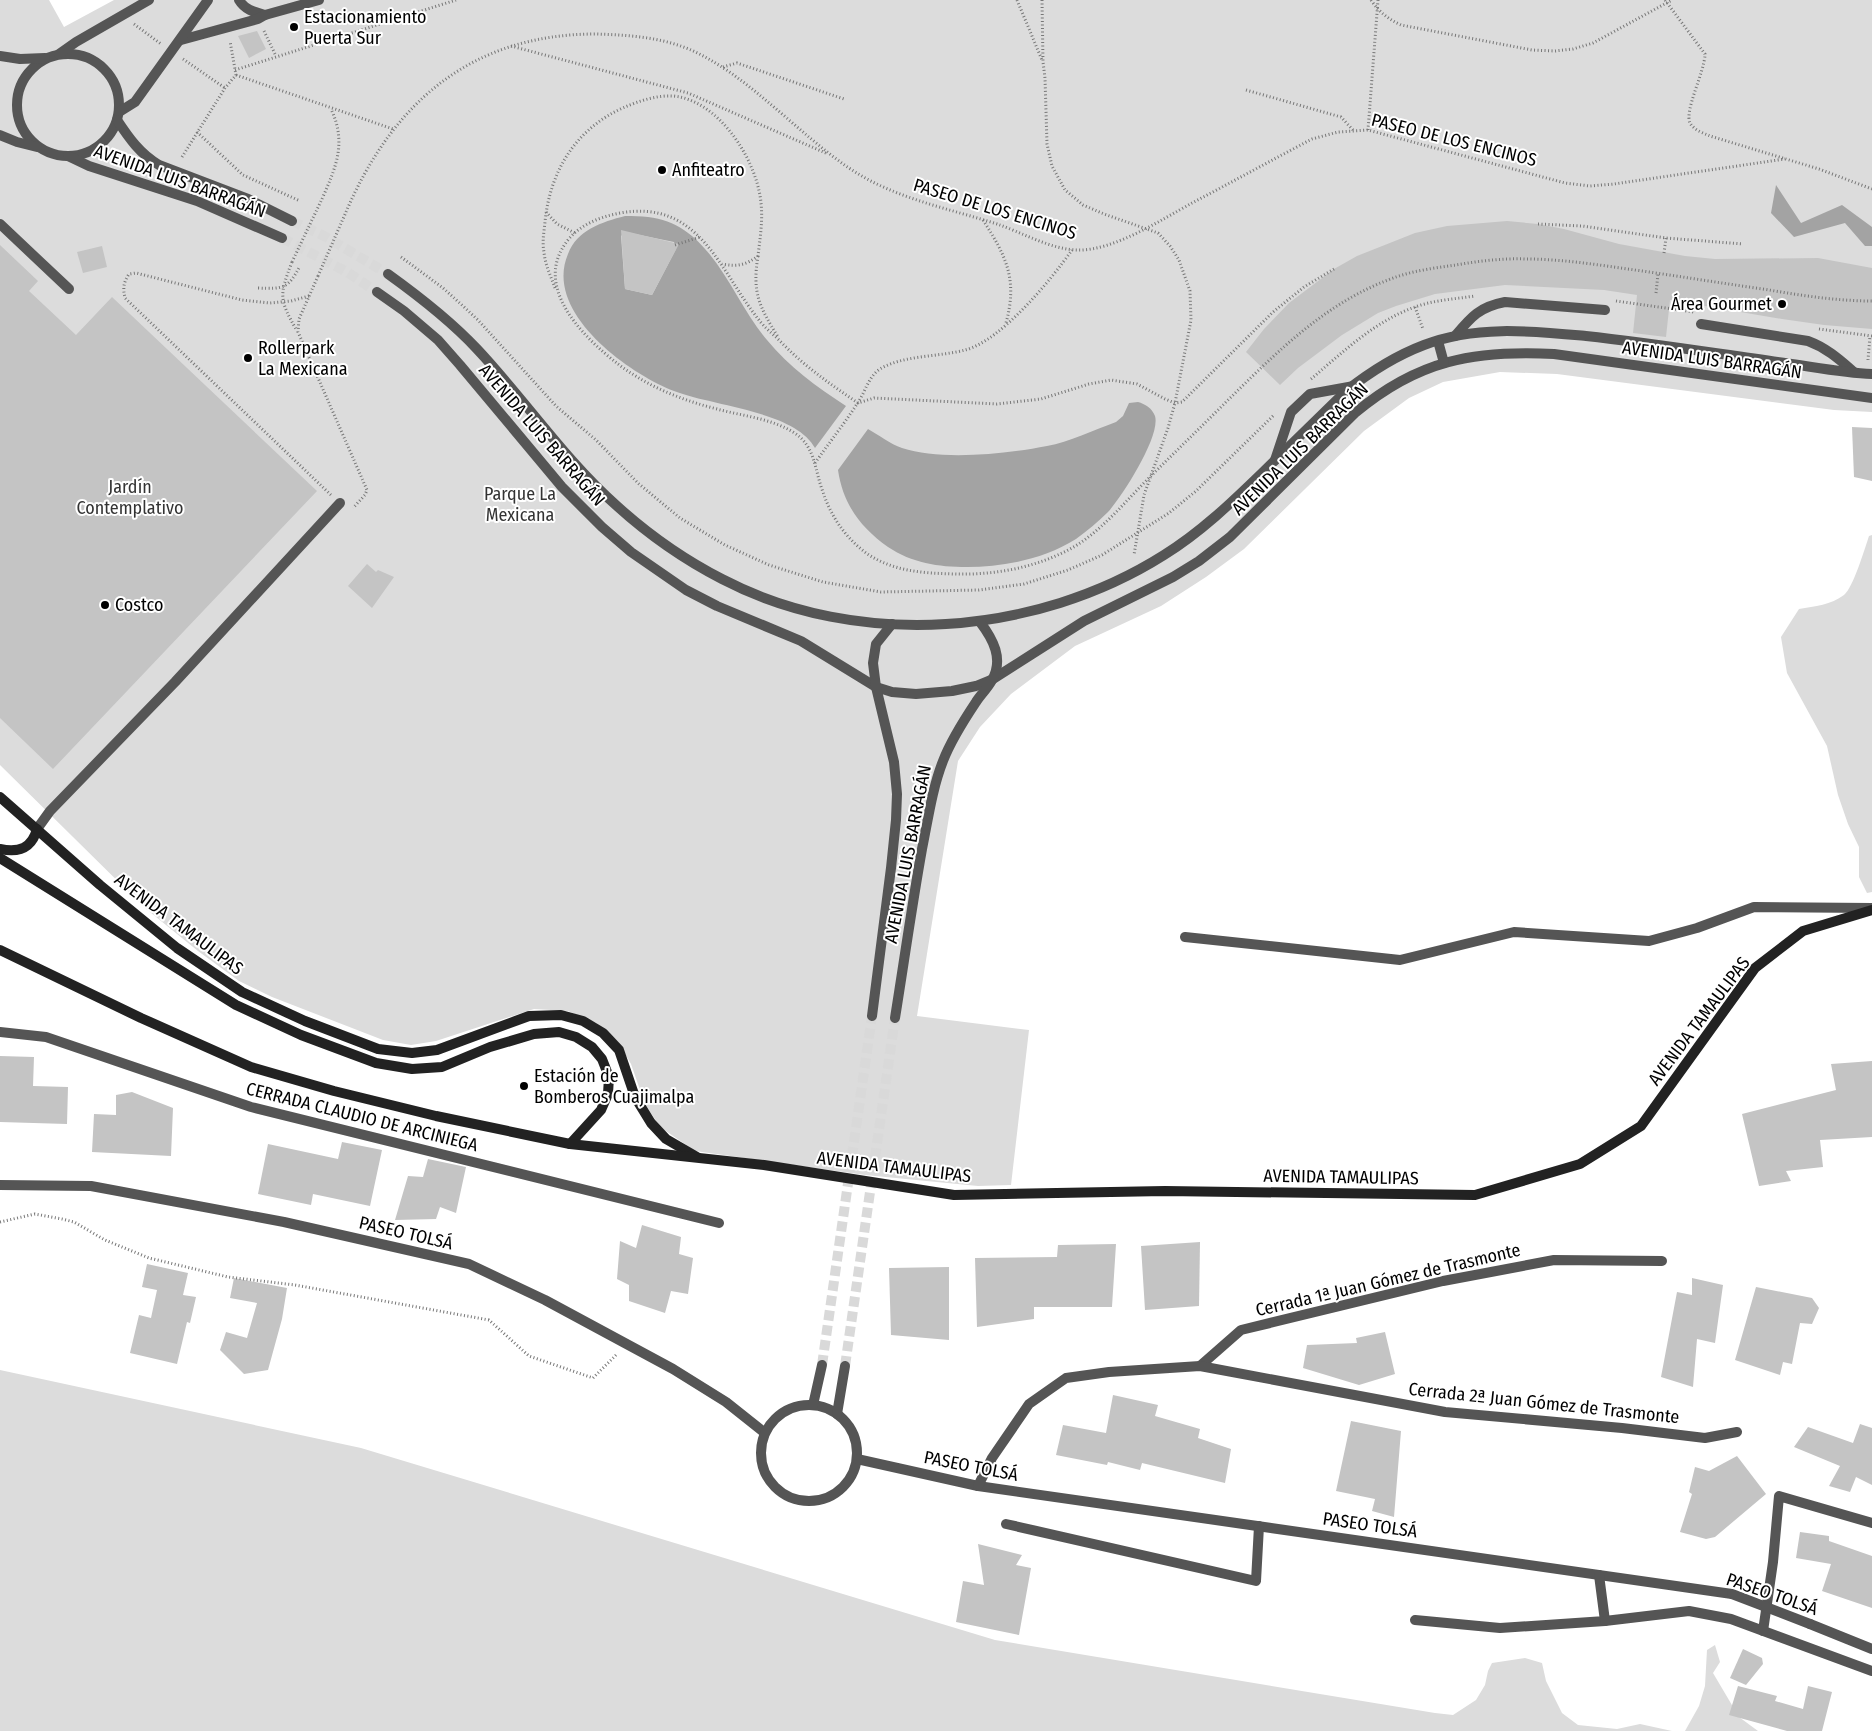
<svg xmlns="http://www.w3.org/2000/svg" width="1872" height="1731" font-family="'Fira Sans Condensed',sans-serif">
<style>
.green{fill:#dcdcdc}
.water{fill:#a3a3a3;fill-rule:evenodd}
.building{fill:#c4c4c4}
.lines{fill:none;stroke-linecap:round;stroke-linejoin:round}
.street-tunnel{stroke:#d9d9d9;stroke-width:10;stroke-dasharray:10 5;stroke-linecap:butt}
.path{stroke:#777;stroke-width:3;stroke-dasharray:1 2.5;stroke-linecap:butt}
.lane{stroke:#555;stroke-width:10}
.street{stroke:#555;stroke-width:10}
.secondary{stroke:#222;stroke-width:10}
.path-bridge{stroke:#777;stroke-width:3;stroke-dasharray:1 2.5;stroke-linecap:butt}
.street-bridge{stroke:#555;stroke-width:10}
.poi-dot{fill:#000;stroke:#fff;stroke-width:2}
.labels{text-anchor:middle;stroke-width:4;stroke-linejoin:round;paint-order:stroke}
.poi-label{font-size:18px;fill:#000;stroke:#fff;text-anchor:start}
.street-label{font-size:18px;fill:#000;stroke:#fff}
.park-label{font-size:18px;fill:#333;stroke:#fff}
</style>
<rect width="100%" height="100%" fill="#fff"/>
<g class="green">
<polygon points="0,0 49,0 64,27 114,0 1872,0 1872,412 1834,410 1557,374 1500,372 1443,382 1409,398 1364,431 1244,549 1206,577 1161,606 1075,646 1011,694 980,727 958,761 917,1016 1029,1030 1011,1185 978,1186 865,1175 695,1151 660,1127 645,1104 631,1064 618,1042 596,1023 568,1011 534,1009 436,1041 411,1045 383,1040 272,997 239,981 198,951 145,908 0,765"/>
<path d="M1872,535V892L1867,893L1859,877V847L1848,824L1838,795L1827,746L1787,673L1781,637L1799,609C1815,606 1831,605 1844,595C1853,588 1865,548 1869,536Z"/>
<polygon points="0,1370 361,1448 995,1640 1435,1713 1453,1715 1476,1700 1485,1685 1488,1671 1492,1663 1525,1658 1542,1663 1546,1681 1562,1713 1578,1725 1617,1729 1640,1724 1672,1731 0,1731"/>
<polygon points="1715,1645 1720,1662 1713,1673 1739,1717 1758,1731 1685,1731 1699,1706 1705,1686 1707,1650"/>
</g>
<g class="water">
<polygon points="1776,185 1801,223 1842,205 1872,227 1872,246 1865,246 1845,223 1794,237 1771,213"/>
<path d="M625,216C633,216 641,216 648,217C712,224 731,298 767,340C789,367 817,387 846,406L815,448C795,411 712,406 674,391C628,373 543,312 568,254C577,230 602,222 625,216ZM625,232L674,242L676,249L652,295L625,289L621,236Z"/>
<path d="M1138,402C1145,404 1152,408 1155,416C1161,436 1122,497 1108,512C1098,522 1087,531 1076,539C1044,559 1004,567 967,567C938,567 912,563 888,547C860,527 843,504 838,470L868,429C879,435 890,444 902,448C941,461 1006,454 1047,446C1069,442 1094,430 1116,422L1123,416L1129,403Z"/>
</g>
<g class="building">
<polygon points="257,31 266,49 249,58 238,36"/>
<polygon points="1507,221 1538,224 1564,229 1619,244 1685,256 1715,259 1818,258 1872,268 1872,329 1824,325 1782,319 1670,300 1666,337 1633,333 1637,295 1604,290 1505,285 1435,294 1396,306 1378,313 1342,335 1298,368 1280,385 1246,352 1264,329 1289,303 1334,269 1357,256 1415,233 1447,226"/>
<polygon points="621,230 679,244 652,295 625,289"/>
<polygon points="0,245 38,281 29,291 76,335 112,297 317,491 53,769 0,718"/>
<polygon points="102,246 107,267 83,273 77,252"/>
<polygon points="1852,427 1872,428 1872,481 1854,477"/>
<polygon points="367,564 376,572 378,570 394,577 372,608 348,586"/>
<polygon points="0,1056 34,1057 33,1086 68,1087 67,1124 0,1122"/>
<polygon points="1872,1061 1872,1137 1820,1140 1823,1167 1786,1171 1791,1181 1759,1186 1742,1114 1836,1090 1831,1064"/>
<polygon points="132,1092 173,1108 171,1156 92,1152 94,1114 116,1115 116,1095"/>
<polygon points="342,1142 382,1150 370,1206 313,1194 311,1205 258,1194 268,1144 338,1159"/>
<polygon points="428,1159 466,1167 456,1213 440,1207 436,1219 395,1220 408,1176 423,1177"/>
<polygon points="642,1225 681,1237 679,1254 693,1258 688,1294 671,1291 665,1313 629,1301 629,1285 617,1279 620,1241 636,1248"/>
<polygon points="1200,1242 1199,1306 1145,1310 1141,1246"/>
<polygon points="1116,1244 1112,1307 1034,1307 1034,1319 977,1327 975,1258 1057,1257 1058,1245"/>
<polygon points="147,1264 188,1273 183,1295 196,1297 190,1323 187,1322 177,1364 130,1353 139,1315 151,1318 157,1290 142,1287"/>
<polygon points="949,1267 949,1340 891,1335 889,1268"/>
<polygon points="234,1278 287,1288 282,1319 268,1370 244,1374 220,1350 226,1332 247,1338 257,1303 230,1298"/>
<polygon points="1692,1278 1723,1285 1715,1343 1697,1339 1693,1387 1661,1377 1677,1292 1692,1295"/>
<polygon points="1756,1287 1812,1298 1819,1308 1812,1324 1800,1323 1792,1364 1783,1362 1780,1375 1735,1360"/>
<polygon points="1385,1332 1395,1374 1359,1385 1303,1368 1307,1345 1357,1343 1356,1338"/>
<polygon points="1113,1395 1158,1405 1155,1416 1200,1429 1198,1438 1231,1449 1225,1483 1142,1463 1140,1470 1108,1462 1107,1465 1056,1455 1063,1425 1106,1433"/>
<polygon points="1351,1421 1401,1431 1394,1517 1372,1511 1375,1499 1336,1491"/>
<polygon points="1860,1424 1872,1428 1872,1485 1856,1477 1850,1492 1829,1486 1840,1466 1794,1447 1808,1427 1853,1443"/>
<polygon points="1737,1456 1766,1494 1715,1537 1706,1539 1680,1532 1692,1494 1689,1492 1695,1467 1709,1471"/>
<polygon points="1800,1532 1829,1536 1829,1541 1872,1556 1872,1608 1822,1591 1831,1564 1796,1558"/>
<polygon points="978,1544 1022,1555 1016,1565 1031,1568 1019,1635 956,1622 963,1581 984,1585"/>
<polygon points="1743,1649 1762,1658 1763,1664 1746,1685 1730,1678"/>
<polygon points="1738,1686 1777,1696 1775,1701 1803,1709 1808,1686 1832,1692 1822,1731 1787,1731 1729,1715"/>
</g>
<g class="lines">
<g class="street-tunnel">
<polyline points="292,221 326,237 388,274"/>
<polyline points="282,238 347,272 377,292"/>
<polyline points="822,1365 872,1016"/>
<polyline points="845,1366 895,1018"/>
</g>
<g class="path">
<polyline points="1017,0 1042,60"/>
<polyline points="1042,0 1043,62 1045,78 1047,144 1052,166 1065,190 1083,205 1104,214 1158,233 1170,246 1179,260 1190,291 1191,320 1175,403 1168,428 1144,495 1134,555"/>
<path d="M1371,0C1379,12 1388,19 1401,25L1532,50L1555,51L1573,49L1593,43L1672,0"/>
<path d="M1665,0L1705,54C1705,71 1684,111 1690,123C1694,130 1703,133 1710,136L1819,169L1872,189"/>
<polyline points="134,24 161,44"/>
<polyline points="264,31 276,56"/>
<polyline points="511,46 688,93 828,154"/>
<polyline points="183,59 225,88"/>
<polyline points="723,67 737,63 844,99"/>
<polyline points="235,70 456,0"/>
<polyline points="236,75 393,129"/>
<polyline points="1246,90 1341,117 1353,130"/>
<polyline points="1368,130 1378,0"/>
<polyline points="197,132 243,175 300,201"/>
<polyline points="182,157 225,88 236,75 230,41"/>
<path d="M322,199C336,167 347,143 331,109"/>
<path d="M346,212C393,102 472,34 596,34C628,35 661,37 691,50C749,76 796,132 849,168C893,198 947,208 997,224C1021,232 1052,250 1078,250C1113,251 1161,220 1192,203C1232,182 1272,160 1312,139L1338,132L1368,130L1565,183L1590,186L1614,184L1785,159"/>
<polyline points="546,212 557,224 575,233"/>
<path d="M983,220C1006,256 1018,279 1006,323"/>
<polyline points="1538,224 1582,226 1666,238 1743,244"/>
<polyline points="675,245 700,237"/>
<polyline points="1664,253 1666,238"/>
<path d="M758,256C752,293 759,306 778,337"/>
<polyline points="401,257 443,288 463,306 478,320 556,406 596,440 639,484 680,518 725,545 769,565 823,582 881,592 979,590 1024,584 1068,570 1102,555 1169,513 1196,491 1274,415"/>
<path d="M292,262C279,296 279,299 297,331"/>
<path d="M1334,269L1304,287L1273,312L1182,402L1175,403L1165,399L1137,384L1111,380L1089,384L1041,399L997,404L874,398L858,403C830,384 804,366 780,341C773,334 765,328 759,320C719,270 700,199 620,213C600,217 581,224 568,240C531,286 583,337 618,364C647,386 681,400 717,409C742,416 770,418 793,432C816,446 814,469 823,492C831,517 847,540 869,555C896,572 924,573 955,574C991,575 1029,569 1062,553C1098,537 1124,502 1152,475C1175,452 1199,429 1223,405C1272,357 1322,305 1388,280C1410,271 1434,268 1456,265C1479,261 1503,258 1526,259C1562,259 1599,265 1635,270C1678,276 1720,283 1763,289C1799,295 1835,301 1872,301"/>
<polyline points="318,276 299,319 298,332 367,490 365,495 353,508"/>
<path d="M258,288C283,289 288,289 300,266"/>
<path d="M555,288C551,276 545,265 544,252C542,242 544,232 545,222C550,171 576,128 625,107C639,101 657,95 673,96C719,100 757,160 761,203C763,221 760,238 758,256C746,265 737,267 722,264"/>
<polyline points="1656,293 1658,274"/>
<path d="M309,296L291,301L270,303L242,300L136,273L129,274C123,283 123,289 125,298L331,495"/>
<polyline points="1616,301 1694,312"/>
<polyline points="1415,307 1423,329"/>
<polyline points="1819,329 1872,336"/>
<polyline points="1868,360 1870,336"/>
<path d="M1311,379C1343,352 1375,321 1415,307C1434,300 1455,299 1475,296"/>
<path d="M815,463C829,443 844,424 857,404C865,393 868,377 880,369C903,355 939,357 965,350C1001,341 1051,280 1072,250"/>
<polyline points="0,1222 35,1214 62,1219 74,1222 105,1240 149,1258 228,1277 295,1285 489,1320 529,1356 593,1378 616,1355"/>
</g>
<g class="lane">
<path d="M239,0C245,10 254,12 265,15"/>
<polyline points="181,40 258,19 265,15 319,0"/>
<polyline points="0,224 69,289"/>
<path d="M1701,324L1808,341C1827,348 1840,360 1854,372"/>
<path d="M1455,336C1471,317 1479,307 1505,302L1605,310"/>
<polyline points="1275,460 1291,412 1310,394 1354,386"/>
<polyline points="37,829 50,811 175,682 340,503"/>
<polyline points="1185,937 1400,960 1514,932 1649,941 1697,928 1754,907 1872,908"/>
</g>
<g class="street">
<circle cx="68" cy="105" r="51"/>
<polyline points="59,54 76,42 149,0"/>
<polyline points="0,56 20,59 45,58"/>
<polyline points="119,112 135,102 208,0"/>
<path d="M117,120C129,138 140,154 159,165L248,199L292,221"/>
<polyline points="0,135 17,142 37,147"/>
<polyline points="68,156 89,166 197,201 282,238"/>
<path d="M388,274C420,297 450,320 477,349C525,400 564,459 617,506C649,535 683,559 722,579C858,650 1036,636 1164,555C1201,532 1231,503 1262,473C1290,446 1318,418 1346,391C1370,372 1395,356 1424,345C1475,325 1532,331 1586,336C1652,343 1719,354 1785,363C1814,367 1843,373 1872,374"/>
<path d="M377,292L404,311L438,340L460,365L562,487L602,527L631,552L686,590L717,606L801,641L876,687L892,692L916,694L952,691L976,686L993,679L1084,621L1173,577L1199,561L1230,537L1355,413C1418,360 1474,350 1554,354L1872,398"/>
<polyline points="1438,341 1444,363"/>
<polyline points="872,1016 891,868 896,820 897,794 894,762 876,687 873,663 876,644 892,624"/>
<path d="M895,1018C904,962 912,905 922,849C928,820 932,789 943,761C951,740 964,720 976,702C981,694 988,688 992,680C1004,659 993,639 980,622"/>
<polyline points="0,1032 46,1037 251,1107 719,1223"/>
<polyline points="0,1185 91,1186 284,1222 469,1264 545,1300 673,1369 726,1402 765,1433"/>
<polyline points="1200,1366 1241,1330 1443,1281 1554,1260 1662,1261"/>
<circle cx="809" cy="1453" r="48"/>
<polyline points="813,1405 822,1365"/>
<polyline points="837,1414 845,1366"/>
<polyline points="857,1459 978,1486 1732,1594"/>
<polyline points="978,1486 992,1458 1029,1404 1066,1378 1109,1372 1200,1366 1445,1412 1622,1428 1705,1438 1737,1432"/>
<polyline points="1006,1524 1256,1581 1259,1526"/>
<polyline points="1415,1620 1500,1628 1605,1621 1599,1575"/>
<polyline points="1605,1621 1689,1611 1731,1619 1872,1671"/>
<polyline points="1810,1624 1872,1649"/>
<polyline points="1763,1631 1773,1562 1779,1496 1872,1523"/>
</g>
<g class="secondary">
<polyline points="0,797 100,885 177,948 242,992 305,1021 378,1049 412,1053 437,1050 529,1016 561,1015 583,1021 603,1033 619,1050 635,1097 651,1123 666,1139 697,1157"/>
<path d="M0,849C19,853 32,848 37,829"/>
<polyline points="0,858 236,1005 301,1035 376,1063 412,1069 442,1067 490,1047 534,1034 559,1032 576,1037 592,1047 602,1059 609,1077 608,1094 601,1110 570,1144"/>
<polyline points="0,950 141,1018 251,1067 334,1091 436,1116 570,1144 764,1165 954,1195 1165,1191 1475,1195 1580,1164 1641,1126 1755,968 1803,931 1872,910"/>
</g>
<g class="path-bridge">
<polyline points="292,262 322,199"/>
<polyline points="318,276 346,212"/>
</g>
<polyline class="street-bridge" points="1732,1594 1810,1624"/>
</g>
<g class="poi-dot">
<circle cx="294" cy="27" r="5"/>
<circle cx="662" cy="170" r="5"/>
<circle cx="1782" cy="304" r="5"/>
<circle cx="248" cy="358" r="5"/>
<circle cx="105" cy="605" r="5"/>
<circle cx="524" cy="1086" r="5"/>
</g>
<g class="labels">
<g class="poi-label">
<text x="304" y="23">Estacionamiento<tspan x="304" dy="21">Puerta Sur</tspan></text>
<text x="672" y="176">Anfiteatro</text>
<text x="1772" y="310" text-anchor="end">Área Gourmet</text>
<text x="258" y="354">Rollerpark<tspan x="258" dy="21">La Mexicana</tspan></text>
<text x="115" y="611">Costco</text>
<text x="534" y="1082">Estación de<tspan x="534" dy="21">Bomberos Cuajimalpa</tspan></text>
</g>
<g class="street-label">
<text transform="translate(1454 140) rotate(14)" y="6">PASEO DE LOS ENCINOS</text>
<text transform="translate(180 181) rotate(20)" y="6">AVENIDA LUIS BARRAGÁN</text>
<text transform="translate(995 209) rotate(17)" y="6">PASEO DE LOS ENCINOS</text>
<text transform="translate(1712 360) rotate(8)" y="6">AVENIDA LUIS BARRAGÁN</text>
<text transform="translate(542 435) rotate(49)" y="6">AVENIDA LUIS BARRAGÁN</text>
<text transform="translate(1300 449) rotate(-44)" y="6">AVENIDA LUIS BARRAGÁN</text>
<text transform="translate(908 854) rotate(-79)" y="6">AVENIDA LUIS BARRAGÁN</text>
<text transform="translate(179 924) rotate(37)" y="6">AVENIDA TAMAULIPAS</text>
<text transform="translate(1699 1021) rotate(-53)" y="6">AVENIDA TAMAULIPAS</text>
<text transform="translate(362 1117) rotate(14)" y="6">CERRADA CLAUDIO DE ARCINIEGA</text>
<text transform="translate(894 1167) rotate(7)" y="6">AVENIDA TAMAULIPAS</text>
<text transform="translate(1341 1177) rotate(1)" y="6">AVENIDA TAMAULIPAS</text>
<text transform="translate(406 1233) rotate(13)" y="6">PASEO TOLSÁ</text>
<text transform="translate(1388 1280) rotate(-13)" y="6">Cerrada 1ª Juan Gómez de Trasmonte</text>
<text transform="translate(1544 1403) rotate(6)" y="6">Cerrada 2ª Juan Gómez de Trasmonte</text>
<text transform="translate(971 1466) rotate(11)" y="6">PASEO TOLSÁ</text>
<text transform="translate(1370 1525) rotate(8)" y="6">PASEO TOLSÁ</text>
<text transform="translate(1772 1594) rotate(19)" y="6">PASEO TOLSÁ</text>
</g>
<g class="park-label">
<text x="130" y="493">Jardín<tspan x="130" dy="21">Contemplativo</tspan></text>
<text x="520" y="500">Parque La<tspan x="520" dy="21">Mexicana</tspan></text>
</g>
</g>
</svg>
